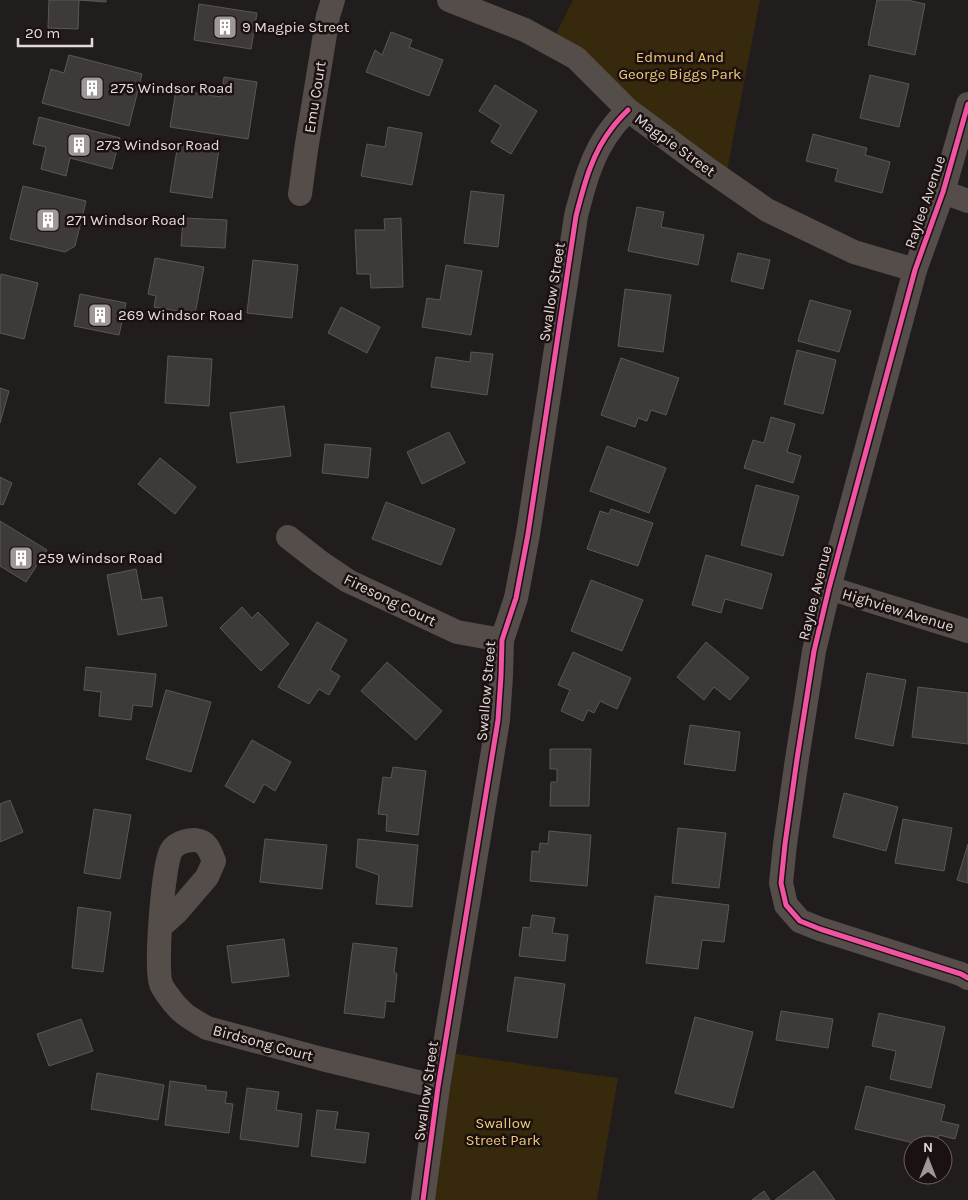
<svg xmlns="http://www.w3.org/2000/svg" width="968" height="1200" font-family="Karla,sans-serif">
<style>
.green{fill:#37290c}
.building{fill:#3f3a3a;stroke:#5b5657}
.lines{fill:none;stroke-linecap:round;stroke-linejoin:round}
.street{stroke:#544d4a;stroke-width:24}
.cycleway-casing{stroke:#1c1111;stroke-width:8}
.cycleway{stroke:#f153a3;stroke-width:5}
.labels{text-anchor:middle;stroke-width:5;stroke-linejoin:round;paint-order:stroke}
.poi-label{font-size:15px;fill:#e3dbda;stroke:#1c1111;text-anchor:start}
.park-label{font-size:15px;fill:#f2c875;stroke:#1c1111}
.street-label{font-size:15px;fill:#e3dbda;stroke:#1c1111}
</style>
<rect width="100%" height="100%" fill="#221d1d"/>
<g class="green">
<polygon points="573,0 760,0 725,181 551,44"/>
<polygon points="444,1052 587,1074 618,1078 597,1200 423,1200"/>
</g>
<g class="building">
<polygon points="49,0 106,0 106,2 79,0 78,29 48,28"/>
<polygon points="877,0 907,0 925,4 915,55 868,45"/>
<polygon points="199,4 257,13 251,49 194,40"/>
<polygon points="391,32 412,40 409,47 443,60 429,96 366,72 375,50 382,55"/>
<polygon points="69,55 142,74 129,126 42,103 51,69 64,73"/>
<polygon points="870,75 909,84 899,127 860,118"/>
<polygon points="224,77 257,82 248,139 170,127 176,90 221,97"/>
<polygon points="495,85 537,111 511,154 491,142 501,125 479,111"/>
<polygon points="39,117 120,138 112,169 70,158 66,176 41,169 46,147 33,144"/>
<polygon points="388,127 422,133 412,185 361,176 367,144 385,147"/>
<polygon points="813,134 867,148 865,155 890,162 882,193 835,181 838,169 806,161"/>
<polygon points="178,144 219,149 212,198 170,192"/>
<polygon points="23,186 86,201 75,246 65,252 10,239"/>
<polygon points="471,191 504,195 498,247 464,243"/>
<polygon points="637,207 664,212 661,227 704,235 698,265 628,251"/>
<polygon points="183,218 227,220 225,248 181,246"/>
<polygon points="401,218 403,287 371,288 370,274 357,274 355,230 385,230 384,219"/>
<polygon points="738,253 770,260 763,289 731,281"/>
<polygon points="155,258 204,267 195,314 154,307 156,296 148,294"/>
<polygon points="253,260 298,265 292,318 247,313"/>
<polygon points="446,265 482,271 471,335 422,327 427,298 440,300"/>
<polygon points="1,274 38,283 24,339 0,333 0,280"/>
<polygon points="625,289 671,295 663,352 618,346"/>
<polygon points="80,294 126,303 119,335 74,326"/>
<polygon points="810,300 851,311 839,352 798,341"/>
<polygon points="341,307 380,327 367,353 328,333"/>
<polygon points="797,350 836,360 823,414 784,404"/>
<polygon points="471,352 493,354 487,395 431,387 436,357 470,362"/>
<polygon points="168,356 212,359 209,406 165,403"/>
<polygon points="621,358 679,378 666,415 651,410 647,421 638,418 635,427 601,415"/>
<polygon points="0,388 9,391 0,423"/>
<polygon points="284,406 291,456 237,463 230,413"/>
<polygon points="771,417 795,424 787,452 801,456 793,483 744,468 753,440 764,443"/>
<polygon points="449,432 465,463 422,484 407,452"/>
<polygon points="325,444 371,448 368,478 322,473"/>
<polygon points="607,446 666,468 649,513 590,491"/>
<polygon points="160,458 196,487 175,514 138,484"/>
<polygon points="0,477 12,483 3,505 0,504"/>
<polygon points="756,485 799,496 783,556 741,545"/>
<polygon points="386,502 455,529 441,565 372,539"/>
<polygon points="611,509 653,523 638,566 587,549 600,511 609,514"/>
<polygon points="0,521 47,550 26,582 0,566"/>
<polygon points="706,555 772,574 762,609 725,599 721,613 692,605"/>
<polygon points="136,569 142,600 162,597 167,626 118,635 107,575"/>
<polygon points="591,580 643,600 622,651 571,631"/>
<polygon points="242,607 252,618 258,612 289,644 261,671 220,628"/>
<polygon points="317,622 347,640 330,670 340,676 329,695 319,689 309,704 278,687"/>
<polygon points="706,642 749,678 730,700 714,687 704,700 677,677"/>
<polygon points="573,652 631,678 617,709 600,701 594,713 588,710 583,721 561,711 570,690 558,685"/>
<polygon points="387,662 442,711 416,740 361,691"/>
<polygon points="86,667 156,674 152,707 133,705 131,720 99,716 101,692 84,690"/>
<polygon points="867,673 906,680 893,746 855,738"/>
<polygon points="918,687 968,693 968,744 912,737"/>
<polygon points="166,690 211,702 191,772 146,759"/>
<polygon points="690,725 740,732 735,771 684,764"/>
<polygon points="252,740 291,762 275,791 264,784 254,803 225,786"/>
<polygon points="550,749 591,749 589,806 550,806 551,782 557,782 557,769 550,769"/>
<polygon points="393,767 426,771 418,835 386,831 387,815 378,814 383,777 391,778"/>
<polygon points="844,793 898,807 886,851 833,837"/>
<polygon points="10,800 23,832 0,842 0,804"/>
<polygon points="94,809 131,815 120,879 84,873"/>
<polygon points="903,819 952,828 944,871 895,863"/>
<polygon points="678,828 726,833 719,888 672,883"/>
<polygon points="549,831 591,835 587,886 530,881 532,851 539,852 540,843 548,844"/>
<polygon points="265,839 327,845 322,889 260,882"/>
<polygon points="358,839 418,845 412,907 376,904 379,875 356,867"/>
<polygon points="968,844 968,883 957,880"/>
<polygon points="655,896 729,905 724,942 702,940 698,969 646,963"/>
<polygon points="78,907 111,912 103,972 72,968"/>
<polygon points="532,915 555,918 552,933 568,935 565,961 519,956 523,927 530,928"/>
<polygon points="284,939 289,976 232,983 227,946"/>
<polygon points="353,943 397,948 394,972 397,974 394,1002 386,1001 384,1018 344,1013"/>
<polygon points="515,977 565,984 557,1038 507,1031"/>
<polygon points="781,1011 833,1019 828,1048 776,1040"/>
<polygon points="879,1013 945,1027 931,1088 890,1079 896,1051 872,1046"/>
<polygon points="695,1017 753,1032 733,1108 675,1093"/>
<polygon points="81,1019 93,1051 49,1066 37,1034"/>
<polygon points="97,1073 164,1085 158,1120 91,1109"/>
<polygon points="170,1081 206,1086 206,1090 227,1092 225,1103 233,1104 229,1133 165,1125"/>
<polygon points="866,1086 945,1105 941,1121 959,1125 955,1139 939,1135 936,1145 922,1145 855,1129"/>
<polygon points="247,1088 279,1092 276,1110 302,1114 298,1147 240,1139"/>
<polygon points="317,1110 338,1112 335,1129 369,1133 365,1163 311,1156"/>
<polygon points="814,1171 835,1200 775,1200"/>
<polygon points="764,1191 770,1200 752,1200"/>
</g>
<g class="lines">
<g class="street">
<polyline points="449,0 525,30 576,58 628,110 705,167 767,210 854,252 915,270"/>
<polyline points="968,104 943,192 915,270 829,588 814,651 797,759 785,844 781,883 786,905 800,921 820,929 961,974 968,978"/>
<polyline points="943,192 968,201"/>
<polyline points="300,194 306,150 328,16 333,0"/>
<polyline points="288,537 320,562 348,581 457,632 502,640"/>
<polyline points="829,588 968,631"/>
<path d="M160,927L177,912L207,877L214,861C211,854 209,846 202,842C193,837 176,842 171,851C163,866 155,968 161,984C162,987 165,991 167,994C179,1012 189,1018 207,1028L322,1059L438,1087"/>
<path d="M423,1200L438,1087L498,720L501,676L502,640L516,598L528,534L576,216C584,185 592,153 612,128C617,121 622,116 628,110"/>
</g>
<g class="cycleway-casing">
<g id="cycleway">
<polyline points="968,104 943,192 915,270 829,588 814,651 797,759 785,844 781,883 786,905 800,921 820,929 961,974 968,978"/>
<path d="M423,1200L438,1087L498,720L501,676L502,640L516,598L528,534L576,216C584,185 592,153 612,128C617,121 622,116 628,110"/>
</g>
</g>
<use href="#cycleway" class="cycleway"/>
</g>
<defs>
<g id="building-square" transform="scale(1.25)"><rect x="-9" y="-9" width="18" height="18" rx="4" fill="#9f9898" stroke="#1c1111"/><path d="M-4-6H4V6H1V3H-1V6H-4ZM-2.5-4.3h1.7v1.8h-1.7ZM.8-4.3h1.7v1.8H.8ZM-2.5-1h1.7V.8h-1.7ZM.8-1h1.7V.8H.8Z" fill="#fff"/></g>
</defs>
<g fill-rule="evenodd">
<use href="#building-square" x="225" y="27"/>
<use href="#building-square" x="92" y="88"/>
<use href="#building-square" x="79" y="145"/>
<use href="#building-square" x="48" y="220"/>
<use href="#building-square" x="100" y="315"/>
<use href="#building-square" x="21" y="558"/>
</g>
<g class="labels">
<g class="poi-label">
<text x="242" y="32">9 Magpie Street</text>
<text x="110" y="93">275 Windsor Road</text>
<text x="96" y="150">273 Windsor Road</text>
<text x="66" y="225">271 Windsor Road</text>
<text x="118" y="320">269 Windsor Road</text>
<text x="38" y="563">259 Windsor Road</text>
</g>
<g class="park-label">
<text x="680" y="62">Edmund And<tspan x="680" dy="17">George Biggs Park</tspan></text>
<text x="503" y="1128">Swallow<tspan x="503" dy="17">Street Park</tspan></text>
</g>
<g class="street-label">
<text transform="translate(315 97) rotate(-81)" y="5">Emu Court</text>
<text transform="translate(675 145) rotate(36)" y="5">Magpie Street</text>
<text transform="translate(925 202) rotate(-71)" y="5">Raylee Avenue</text>
<text transform="translate(552 292) rotate(-81)" y="5">Swallow Street</text>
<text transform="translate(815 593) rotate(-76)" y="5">Raylee Avenue</text>
<text transform="translate(390 600) rotate(26)" y="5">Firesong Court</text>
<text transform="translate(898 610) rotate(17)" y="5">Highview Avenue</text>
<text transform="translate(486 691) rotate(-85)" y="5">Swallow Street</text>
<text transform="translate(263 1043) rotate(15)" y="5">Birdsong Court</text>
<text transform="translate(426 1091) rotate(-82)" y="5">Swallow Street</text>
</g>
</g>
<g transform="translate(928 1160)"><circle r="24" fill="#1c1111" stroke="#6c6261"/>
<path d="M0-4L9 19L0 12L-9 19Z" fill="#9f9898"/>
<text y="-8" font-size="14" font-weight="bold" text-anchor="middle" fill="#e3dbda">N</text>
</g>
<path d="M18 38v8h74v-8" fill="none" stroke="#e3dbda" stroke-width="2.5"/>
<text x="25" y="38" font-size="15" fill="#e3dbda" stroke="#1c1111" stroke-width="4" paint-order="stroke">20 m</text>
</svg>
